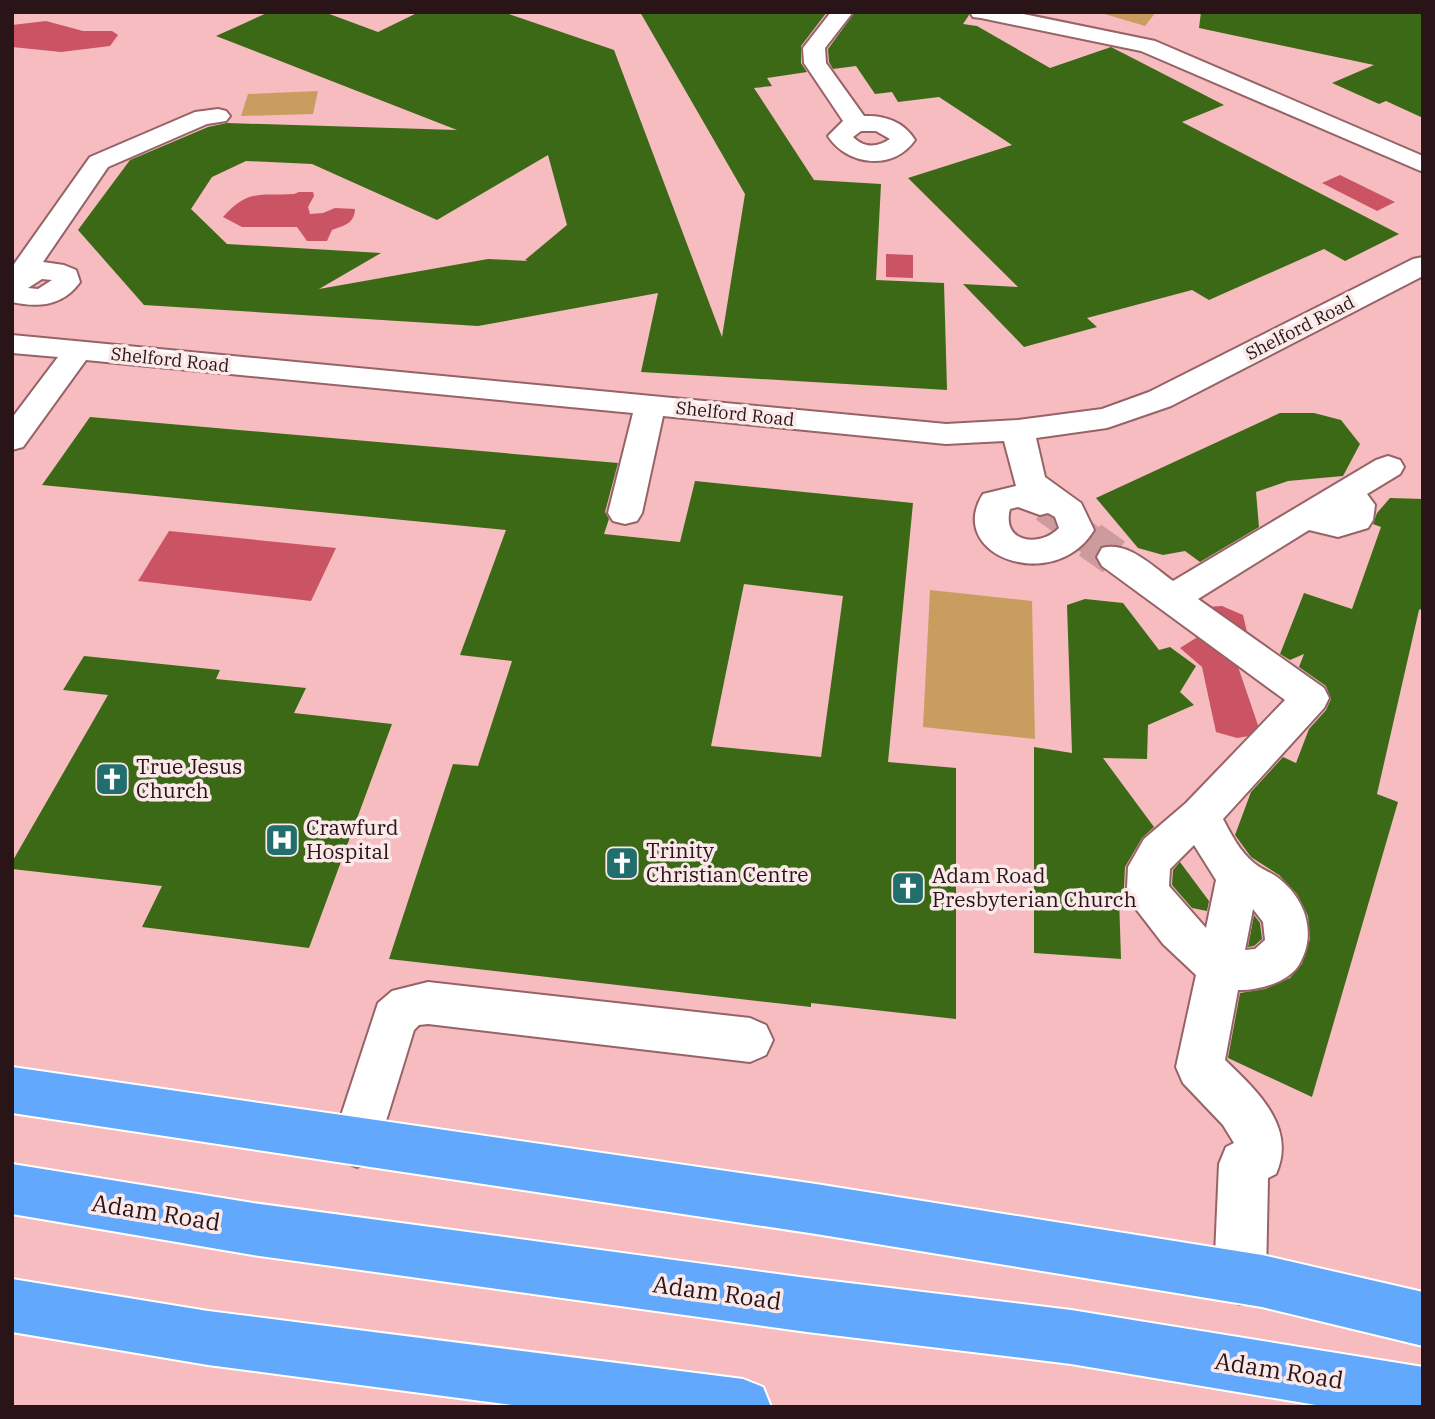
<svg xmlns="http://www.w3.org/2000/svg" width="1435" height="1419" font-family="'IBM Plex Serif',serif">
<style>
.green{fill:#c99d5f}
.water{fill:#ca5364}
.building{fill:#3c6916;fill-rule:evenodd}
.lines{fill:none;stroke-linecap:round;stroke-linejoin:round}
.minor-tunnel-far1{stroke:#cd9b9e;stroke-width:31;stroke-dasharray:31 15;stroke-linecap:butt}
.minor-tunnel{stroke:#cd9b9e;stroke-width:38;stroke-dasharray:38 19;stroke-linecap:butt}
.minor-casing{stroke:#966367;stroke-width:4}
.highway-casing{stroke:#fff;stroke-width:4}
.minor{fill:#fff;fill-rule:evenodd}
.highway{fill:#62a8fc;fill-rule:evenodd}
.labels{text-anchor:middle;stroke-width:7;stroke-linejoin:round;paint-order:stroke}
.far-street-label{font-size:18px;fill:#291517;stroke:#fbe9ea}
.poi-label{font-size:21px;fill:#291517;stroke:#fbe9ea;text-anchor:start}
.near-street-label{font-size:24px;fill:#291517;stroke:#fbe9ea}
</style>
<rect width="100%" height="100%" fill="#f6bcc0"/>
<g class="green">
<polygon points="1098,12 1156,12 1145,26"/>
<polygon points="318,91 313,114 241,116 248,94"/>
<polygon points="930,590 1032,601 1035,739 923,727"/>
</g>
<g class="water">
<polygon points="46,21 83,31 112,31 118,35 110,46 61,52 12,47 12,25"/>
<polygon points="1340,175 1395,202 1377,211 1322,183"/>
<path d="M299,192H313L314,196L308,207L310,214L323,213L335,208L355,209C354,224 345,225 332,230L327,241H307L297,227H242L223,217C248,189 260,196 294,194Z"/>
<polygon points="886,254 913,255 913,278 886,277"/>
<polygon points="169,531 336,548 311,601 138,581"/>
<polygon points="1222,606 1243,615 1247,632 1238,639 1233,652 1261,734 1237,738 1216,732 1202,667 1180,648 1207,631 1205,607"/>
</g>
<g class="building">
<path d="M269,12H324L378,32L419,12H503L614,50L722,337L745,194L640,12H827L801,46V63L807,72L767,78L772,86L754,88L814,180L881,184L876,280L944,283L947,390L641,372L658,293L478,326L144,305L78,230L130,160L208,127L227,123L457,130L216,36ZM548,155L567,225L525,260L528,261L488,259L319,289L381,253L227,244L191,209L212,177L246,161L312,164L437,220Z"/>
<polygon points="855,12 968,12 969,15 963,24 977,26 1050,68 1111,47 1224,105 1182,122 1399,234 1345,261 1324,249 1209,300 1192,290 1087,318 1097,327 1024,347 963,284 1018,287 908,178 1012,145 939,97 898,102 892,92 875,94 856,66 833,69 829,62 828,49"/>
<polygon points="1201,12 1423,12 1423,118 1386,101 1379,104 1332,83 1374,65 1199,28"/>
<polygon points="1280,413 1314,413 1341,420 1360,444 1343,476 1288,481 1256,492 1259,527 1200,562 1185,551 1163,555 1138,548 1096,498"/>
<path d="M90,417L618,463L605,512L609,519L604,534L680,542L695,481L913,503L888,762L956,768V1019L811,1003V1007L389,959L453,764L478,766L512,661L460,655L506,530L42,485ZM744,584L843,596L821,757L711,746Z"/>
<polygon points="1390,498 1423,499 1423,608 1419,610 1377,794 1398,802 1312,1097 1228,1058 1240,993 1265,989 1290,978 1302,964 1310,939 1308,916 1297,894 1279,875 1251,857 1235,835 1251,792 1283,757 1296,763 1309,729 1326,710 1331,699 1326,686 1299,667 1304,654 1290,660 1280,654 1304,593 1352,609 1381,527 1373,524 1377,513"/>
<polygon points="1085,599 1123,603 1159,650 1170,647 1196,666 1180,692 1194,705 1148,725 1147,759 1103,758 1154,827 1142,838 1125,867 1124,888 1129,898 1119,897 1121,959 1034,953 1034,747 1072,753 1067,605"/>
<polygon points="84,656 220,670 216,679 306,688 294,713 392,724 309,948 142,927 162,886 12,869 12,862 108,695 63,690"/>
<polygon points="1180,862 1209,901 1207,911 1192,908 1172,885 1173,870"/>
<polygon points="1254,915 1260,923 1262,939 1254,946 1248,947"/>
</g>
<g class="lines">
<polyline class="minor-tunnel-far1" points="1045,507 1093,542"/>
<polyline class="minor-tunnel" points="1090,540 1114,557"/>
<g class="minor-casing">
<g id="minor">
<path d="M831,12H853L825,48L826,63L864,116C885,115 904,122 915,140C894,171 847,166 828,136L843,121L804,63L803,48ZM861,131H876L890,139C877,148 864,148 853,137Z"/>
<polygon points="970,12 1014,12 1155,41 1423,156 1423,172 1141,51 981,18 973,17"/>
<path d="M218,109L226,111L230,116L226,121L207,124L108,167L43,262L64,265L76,270L80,282C63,306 38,308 12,302V267L90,157L195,112ZM42,279L52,280L38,289L28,288Z"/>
<path d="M1423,257V276L1171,406L1107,428L1036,438L1045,477L1081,503L1094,530C1055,595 944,556 983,494L1016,486L1004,441L946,444L663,416L642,513L637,521L625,524L613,521L608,513L633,413L86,360L23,447L12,450V418L58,357L12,353V335L946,424L1018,420L1102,409L1149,392L1413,259ZM1018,507L1040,515L1048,513L1055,517L1059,528C1040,548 1001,543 1010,509Z"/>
<path d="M1388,456L1400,460L1404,467L1400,474L1367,494L1375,505L1373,520L1368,528L1338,537L1309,530L1198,599L1324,688L1329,698L1324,708L1223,819C1231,834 1240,852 1254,863C1261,869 1270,872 1277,877C1305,898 1317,932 1300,963C1290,982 1258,991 1238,990L1225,1060C1257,1091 1297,1127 1276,1174L1268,1178L1266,1278L1259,1297L1240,1304L1221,1297L1214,1278L1219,1164L1226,1147L1234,1143L1223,1125L1183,1083L1176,1067L1196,975L1163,944L1136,909L1127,888L1128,867L1144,839L1186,803L1285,700L1102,566L1097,557L1102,548C1128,541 1152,566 1173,581L1376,460ZM1194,845L1216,880L1206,928L1169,886L1170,869ZM1253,909L1263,922L1265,940L1255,949L1245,950Z"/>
<polygon points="428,982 750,1018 766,1025 773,1040 766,1055 750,1062 428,1024 419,1025 414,1030 374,1160 357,1167 340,1160 332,1143 378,1003 392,991"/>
</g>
</g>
<g class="highway-casing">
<g id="highway">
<polygon points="12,1067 816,1184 1262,1255 1423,1292 1423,1346 1262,1307 816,1234 12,1113"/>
<polygon points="12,1164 253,1203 807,1278 1071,1310 1423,1367 1423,1407 1328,1407 1071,1364 807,1332 253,1255 12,1214"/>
<polygon points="12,1279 208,1311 743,1379 763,1387 771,1407 528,1407 208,1365 12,1332"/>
</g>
</g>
<use href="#minor" class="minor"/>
<use href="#highway" class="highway"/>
</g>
<defs>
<g id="church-square" transform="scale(1.75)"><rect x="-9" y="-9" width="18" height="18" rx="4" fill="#226e6d" stroke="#fbe9ea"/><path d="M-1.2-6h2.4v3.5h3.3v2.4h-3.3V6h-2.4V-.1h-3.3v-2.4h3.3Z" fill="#fff"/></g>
<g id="hospital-square" transform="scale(1.75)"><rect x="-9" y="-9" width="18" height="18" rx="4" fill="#226e6d" stroke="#fbe9ea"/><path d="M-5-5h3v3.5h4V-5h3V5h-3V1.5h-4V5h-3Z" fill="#fff"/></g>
</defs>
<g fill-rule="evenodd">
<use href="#church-square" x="112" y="779"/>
<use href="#hospital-square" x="282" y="840"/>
<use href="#church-square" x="622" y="863"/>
<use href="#church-square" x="908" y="888"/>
</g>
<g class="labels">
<g class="far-street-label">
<text transform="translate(1300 328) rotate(-27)" y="6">Shelford Road</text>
<text transform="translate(170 360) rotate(6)" y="6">Shelford Road</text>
<text transform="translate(735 414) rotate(6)" y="6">Shelford Road</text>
</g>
<g class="poi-label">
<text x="136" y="774">True Jesus<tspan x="136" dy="24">Church</tspan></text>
<text x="306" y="835">Crawfurd<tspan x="306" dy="24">Hospital</tspan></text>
<text x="646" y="858">Trinity<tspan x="646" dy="24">Christian Centre</tspan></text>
<text x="932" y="883">Adam Road<tspan x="932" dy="24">Presbyterian Church</tspan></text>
</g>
<g class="near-street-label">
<text transform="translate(156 1213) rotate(9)" y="8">Adam Road</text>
<text transform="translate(717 1293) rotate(8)" y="8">Adam Road</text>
<text transform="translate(1279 1371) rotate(9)" y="8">Adam Road</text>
</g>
</g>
<rect width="1435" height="1419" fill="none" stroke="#291517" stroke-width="28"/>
</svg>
